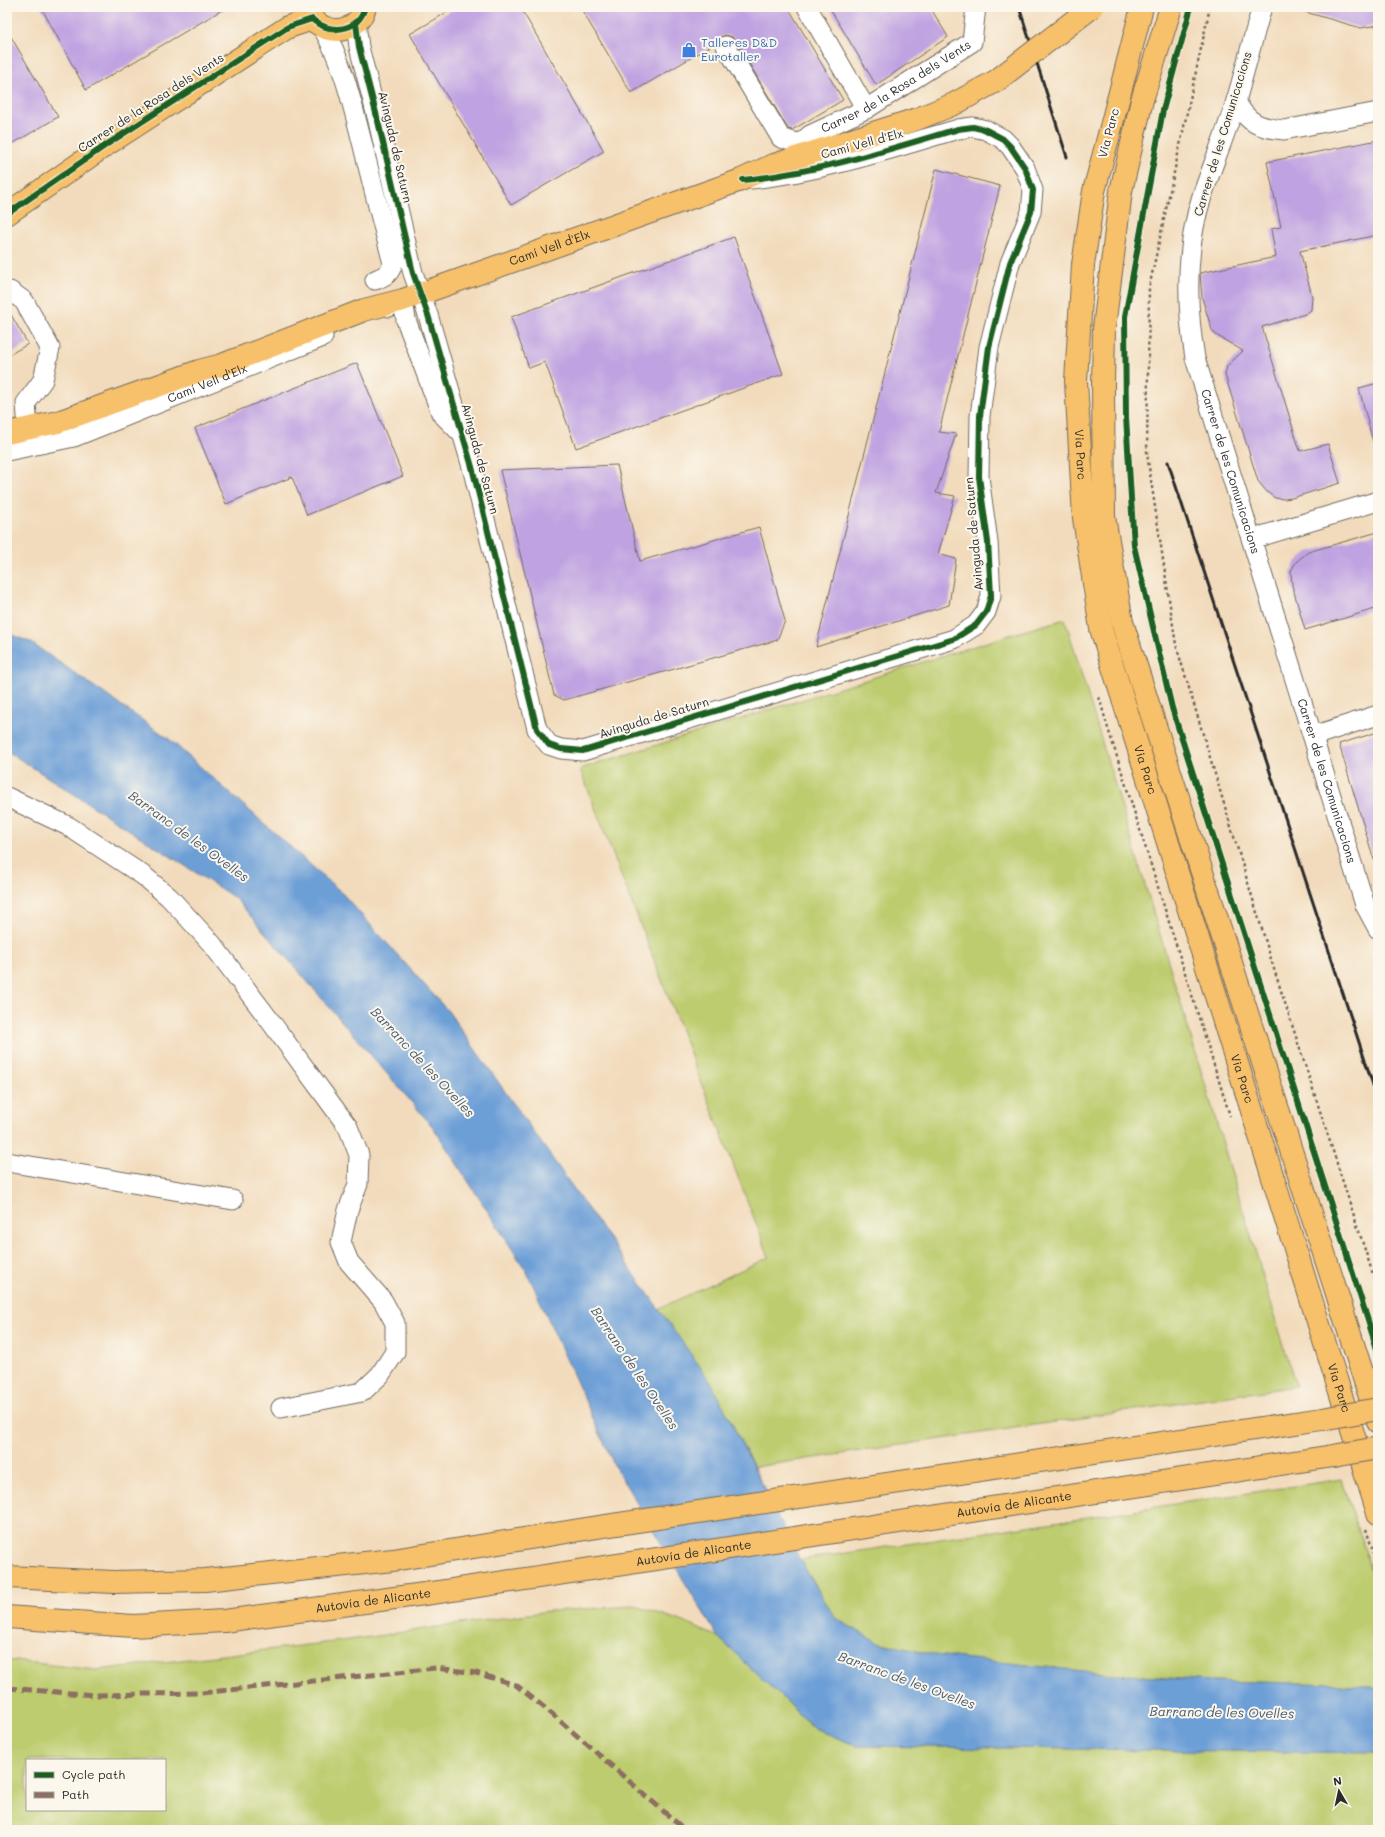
<svg xmlns="http://www.w3.org/2000/svg" width="1385" height="1837" font-family="Mali,sans-serif">
<style>
.green{fill:#bdcc6e;stroke:#747c4c;fill-rule:evenodd}
.water{fill:#6d9fd7;stroke:#4c6581}
.building{fill:#bfa2e1}
.lines{fill:none;stroke-linecap:round;stroke-linejoin:round}
.minor-casing{stroke:#71695e;stroke-width:21}
.major-casing{stroke:#71695e;stroke-width:24}
.highway-casing{stroke:#71695e;stroke-width:24}
.path{stroke:#71695e;stroke-width:2.5;stroke-dasharray:3 3;stroke-linecap:butt}
.minor{stroke:#fff;stroke-width:19}
.major{stroke:#f7c06b;stroke-width:22}
.highway{stroke:#f7c06b;stroke-width:22}
.rail{stroke:#2b2b2b;stroke-width:3}
.major-bridge-casing{stroke:#71695e;stroke-width:24;stroke-linecap:butt}
.highway-bridge-casing{stroke:#71695e;stroke-width:24;stroke-linecap:butt}
.major-bridge{stroke:#f7c06b;stroke-width:22}
.highway-bridge{stroke:#f7c06b;stroke-width:22}
.quiet{stroke:#8d6e63;stroke-width:5;stroke-dasharray:10 5;stroke-linecap:butt}
.cycleway-casing{stroke:#fbf7ec;stroke-width:8}
.cycleway{stroke:#1b5e20;stroke-width:6}
.labels{text-anchor:middle;stroke-width:4;stroke-linejoin:round;paint-order:stroke}
.shop-label{font-size:12px;fill:#366cbe;stroke:#fbf7ec;text-anchor:start}
.street-label{font-size:12px;fill:#2b2b2b;stroke:#fbf7ec}
.water-label{font-size:13px;font-style:italic;fill:#455970;stroke:#fbf7ec}
</style>
<rect width="100%" height="100%" fill="#fbf7ec"/>
<filter id="ink" filterUnits="userSpaceOnUse"><feTurbulence type="fractalNoise" baseFrequency=".025" numOctaves="2"/><feDisplacementMap in="SourceGraphic" scale="8" xChannelSelector="R" yChannelSelector="G"/><feConvolveMatrix kernelMatrix="1 2 1 2 8 2 1 2 1" color-interpolation-filters="sRGB"/></filter>
<filter id="wash" filterUnits="userSpaceOnUse"><feTurbulence type="fractalNoise" baseFrequency=".012" numOctaves="4" result="noise"/><feDisplacementMap in="SourceGraphic" scale="16" xChannelSelector="R" yChannelSelector="G"/><feGaussianBlur stdDeviation="0.9" result="paint"/><feColorMatrix in="noise" values="0 0 0 0 0 0 0 0 0 0 0 0 0 0 0 0 0 1.4 0 .05"/><feComposite in="paint" operator="in"/></filter>
<g filter="url(#wash)">
<rect width="100%" height="100%" fill="#f2dbbc"/>
<g class="green">
<polygon points="1065,619 1296,1386 754,1467 712,1384 658,1309 769,1257 580,769 1013,634"/>
<polygon points="1342,1479 1378,1590 1378,1689 1339,1684 1208,1681 1101,1673 934,1655 877,1642 835,1618 800,1560"/>
<path d="M636,1606L679,1620L718,1637L814,1728L857,1746L1378,1753V1830H7V1660L97,1670L349,1640L549,1611ZM27,1760H165V1810H27Z"/>
</g>
<polygon class="water" points="7,633 30,642 168,738 341,892 448,1011 712,1384 800,1560 835,1618 877,1642 934,1655 1101,1673 1208,1681 1339,1684 1378,1689 1378,1753 857,1746 814,1728 718,1637 615,1467 527,1272 433,1127 235,898 7,751"/>
<g id="blocks">
<g class="building">
<polygon points="41,7 227,7 86,90"/>
<polygon points="456,7 520,7 604,151 511,205 410,34"/>
<polygon points="580,7 788,7 843,100 792,130 788,129 735,40 732,37 726,35 720,37 716,43 631,93"/>
<polygon points="829,7 930,7 948,37 876,85"/>
<polygon points="1303,7 1378,7 1378,25 1361,28 1302,11"/>
<polygon points="7,30 58,117 7,147"/>
<polygon points="1378,140 1378,235 1300,251 1312,296 1311,310 1305,314 1262,327 1300,451 1328,444 1340,483 1292,498 1284,499 1275,498 1267,492 1258,481 1225,375 1227,366 1243,351 1216,335 1212,330 1202,298 1200,273 1276,257 1271,229 1281,227 1267,162"/>
<polygon points="936,169 1000,186 939,432 956,434 936,493 955,496 938,554 956,559 949,605 816,647"/>
<polygon points="734,237 783,374 576,448 545,362 529,368 511,317"/>
<polygon points="7,308 28,344 7,356"/>
<polygon points="357,363 403,476 307,515 292,477 226,504 195,428"/>
<polygon points="1378,383 1378,441 1373,442 1359,388"/>
<polygon points="617,465 640,561 759,527 785,621 777,640 564,700 554,695 500,470"/>
<polygon points="1378,532 1378,608 1305,630 1292,585 1291,571 1296,562 1308,552"/>
<polygon points="1378,732 1378,859 1374,860 1339,744"/>
</g>
</g>
</g>
<g filter="url(#ink)">
<use href="#blocks" fill-opacity="0" stroke="#71695e" stroke-width="1"/>
<g class="lines">
<g class="minor-casing">
<g id="minor">
<polyline points="807,7 866,109"/>
<path id="s1" d="M1262,7C1253,38 1245,70 1236,101C1226,133 1213,164 1202,196C1185,249 1186,304 1195,358L1365,905L1378,929"/>
<path d="M356,23L359,47L378,121L413,273L428,315L472,467L537,729L549,745L561,749L583,751L954,639L976,625L986,612L991,596L988,542L979,477L980,416L989,347L1010,263L1031,212L1033,190L1025,168L1010,146L1003,139L986,130L973,127L958,129C890,149 822,172 751,179"/>
<path d="M322,27C343,62 352,103 362,142C372,183 382,223 393,263C390,274 385,276 375,280"/>
<polyline points="726,46 781,138 800,144"/>
<path d="M1236,101C1247,124 1261,128 1284,130L1378,112"/>
<path id="s2" d="M804,155L800,144L810,135L866,109L972,42L976,7"/>
<polyline points="7,292 10,291 24,301 50,348 43,380 26,403 28,429"/>
<polyline points="389,307 403,300 406,320 441,413 461,433"/>
<path id="s3" d="M7,451L74,437L323,337"/>
<polyline points="1252,539 1378,501"/>
<polyline points="1313,736 1378,715"/>
<polyline points="7,797 68,826 144,876 169,897 212,944 268,1018 348,1127 359,1155 358,1184 348,1210 341,1242 349,1262 383,1301 395,1323 395,1352 380,1375 362,1392 281,1408"/>
<polyline points="7,1162 233,1200"/>
</g>
</g>
<g class="major-casing">
<g id="major">
<path d="M306,7C316,37 357,38 365,7"/>
<polyline points="1111,127 1142,7"/>
<polyline points="1121,191 1142,100 1171,7"/>
<polyline points="7,214 106,145 288,27 312,19"/>
<path id="s4" d="M1083,265L1076,381L1084,518L1101,629L1378,1513"/>
<polyline points="1104,328 1103,384 1104,517 1122,622 1378,1422"/>
<path id="s5" d="M7,433L58,422L199,371L222,365L364,310L403,300L741,180L771,166L917,119L954,104L996,81L1031,54"/>
</g>
</g>
<g class="highway-casing">
<g id="highway">
<polyline points="7,1577 114,1582 205,1580 393,1560 598,1527 1322,1419"/>
<path id="s6" d="M7,1617L133,1626L224,1621L439,1592L1333,1456"/>
</g>
</g>
<g class="path">
<polyline points="1210,7 1149,288 1147,454 1176,645 1274,969 1378,1290"/>
<polyline points="1099,697 1107,725 1230,1116"/>
<polyline points="1366,1529 1378,1567"/>
</g>
<use href="#minor" class="minor"/>
<use href="#major" class="major"/>
<use href="#highway" class="highway"/>
<g class="rail">
<polyline points="1019,7 1067,157"/>
<polyline points="1168,462 1378,1100"/>
</g>
<g class="major-bridge-casing">
<g id="major-bridge">
<polyline points="1031,54 1092,7"/>
<polyline points="1083,265 1094,191 1111,127"/>
<polyline points="1104,328 1121,191"/>
</g>
</g>
<g class="highway-bridge-casing">
<g id="highway-bridge">
<polyline points="1322,1419 1378,1409"/>
<polyline points="1333,1456 1378,1448"/>
</g>
</g>
<use href="#major-bridge" class="major-bridge"/>
<use href="#highway-bridge" class="highway-bridge"/>
<polyline class="quiet" points="7,1688 94,1695 201,1693 436,1668 476,1673 516,1685 551,1713 685,1830"/>
<g class="cycleway-casing">
<g id="cycleway">
<polyline points="1191,7 1163,110 1125,317 1126,417 1134,546 1172,708 1378,1352"/>
<path d="M356,23L359,47L378,121L413,273L428,315L472,467L537,729L549,745L561,749L583,751L954,639L976,625L986,612L991,596L988,542L979,477L980,416L989,347L1010,263L1031,212L1033,190L1025,168L1010,146L1003,139L986,130L973,127L958,129C887,150 817,173 743,180"/>
<path d="M7,214L106,145L288,27L312,19C329,35 359,32 365,7"/>
</g>
</g>
<use href="#cycleway" class="cycleway"/>
</g>
</g>
<defs>
<g id="shop-bare" transform="scale(1.2)"><path d="M-5-2.5h2.3a2.7 3.5 0 0 1 5.4 0H5L5.5 6h-11ZM-1.5-2.5h3a1.5 2.3 0 0 0-3 0Z" fill="#3f7fe0" stroke="#fbf7ec" stroke-width="2.5" paint-order="stroke"/></g>
</defs>
<g fill-rule="evenodd">
<use href="#shop-bare" x="689" y="50"/>
</g>
<g class="labels">
<g class="shop-label">
<text x="701" y="47">Talleres D&amp;D<tspan x="701" dy="14">Eurotaller</tspan></text>
</g>
<g class="street-label">
<text dy="4" stroke="none"><textPath href="#s2" startOffset="124">Carrer de la Rosa dels Vents</textPath></text>
<text transform="translate(151 103) rotate(-33)" y="4">Carrer de la Rosa dels Vents</text>
<text transform="translate(1109 133) rotate(-75)" y="4">Via Parc</text>
<text transform="translate(1223 134) rotate(-73)" y="4">Carrer de les Comunicacions</text>
<text transform="translate(862 144) rotate(-15)" y="4">Camí Vell d'Elx</text>
<text transform="translate(395 147) rotate(77)" y="4">Avinguda de Saturn</text>
<text dy="4" stroke="none"><textPath href="#s5" startOffset="574">Camí Vell d'Elx</textPath></text>
<text dy="4" stroke="none"><textPath href="#s3" startOffset="212">Camí Vell d'Elx</textPath></text>
<text dy="4" stroke="none"><textPath href="#s4" startOffset="190">Via Parc</textPath></text>
<text transform="translate(480 459) rotate(75)" y="4">Avinguda de Saturn</text>
<text dy="4" stroke="none"><textPath href="#s1" startOffset="481">Carrer de les Comunicacions</textPath></text>
<text transform="translate(974 534) rotate(-95)" y="4">Avinguda de Saturn</text>
<text transform="translate(654 718) rotate(-17)" y="4">Avinguda de Saturn</text>
<text dy="4" stroke="none"><textPath href="#s4" startOffset="513">Via Parc</textPath></text>
<text dy="4" stroke="none"><textPath href="#s1" startOffset="805">Carrer de les Comunicacions</textPath></text>
<text dy="4" stroke="none"><textPath href="#s4" startOffset="837">Via Parc</textPath></text>
<text dy="4" stroke="none"><textPath href="#s4" startOffset="1161">Via Parc</textPath></text>
<text dy="4" stroke="none"><textPath href="#s6" startOffset="1016">Autovía de Alicante</textPath></text>
<text dy="4" stroke="none"><textPath href="#s6" startOffset="692">Autovía de Alicante</textPath></text>
<text dy="4" stroke="none"><textPath href="#s6" startOffset="368">Autovía de Alicante</textPath></text>
</g>
<g class="water-label">
<text transform="translate(189 836) rotate(36)" y="5">Barranc de les Ovelles</text>
<text transform="translate(423 1062) rotate(47)" y="5">Barranc de les Ovelles</text>
<text transform="translate(635 1368) rotate(56)" y="5">Barranc de les Ovelles</text>
<text transform="translate(907 1680) rotate(20)" y="5">Barranc de les Ovelles</text>
<text transform="translate(1222 1712) rotate(1)" y="5">Barranc de les Ovelles</text>
</g>
</g>
<rect width="1385" height="1837" fill="none" stroke="#fbf7ec" stroke-width="24"/>
<rect x="26" y="1759" width="140" height="52" fill="#fbf7ec" stroke="#a8a59f"/>
<rect x="34" y="1772" width="20" height="6" fill="#1b5e20" stroke="#a8a59f"/>
<text x="62" y="1779" font-size="12" fill="#2b2b2b">Cycle path</text>
<rect x="34" y="1792" width="20" height="6" fill="#8d6e63" stroke="#a8a59f"/>
<text x="62" y="1799" font-size="12" fill="#2b2b2b">Path</text>
<g transform="translate(1339 1791) rotate(351)" stroke="#fbf7ec" stroke-width="3" paint-order="stroke">
<path d="M0-3L7 15L0 10L-7 15Z" fill="#2b2b2b"/>
<text y="-6" font-size="11" font-weight="bold" text-anchor="middle" fill="#2b2b2b">N</text>
</g>
</svg>
